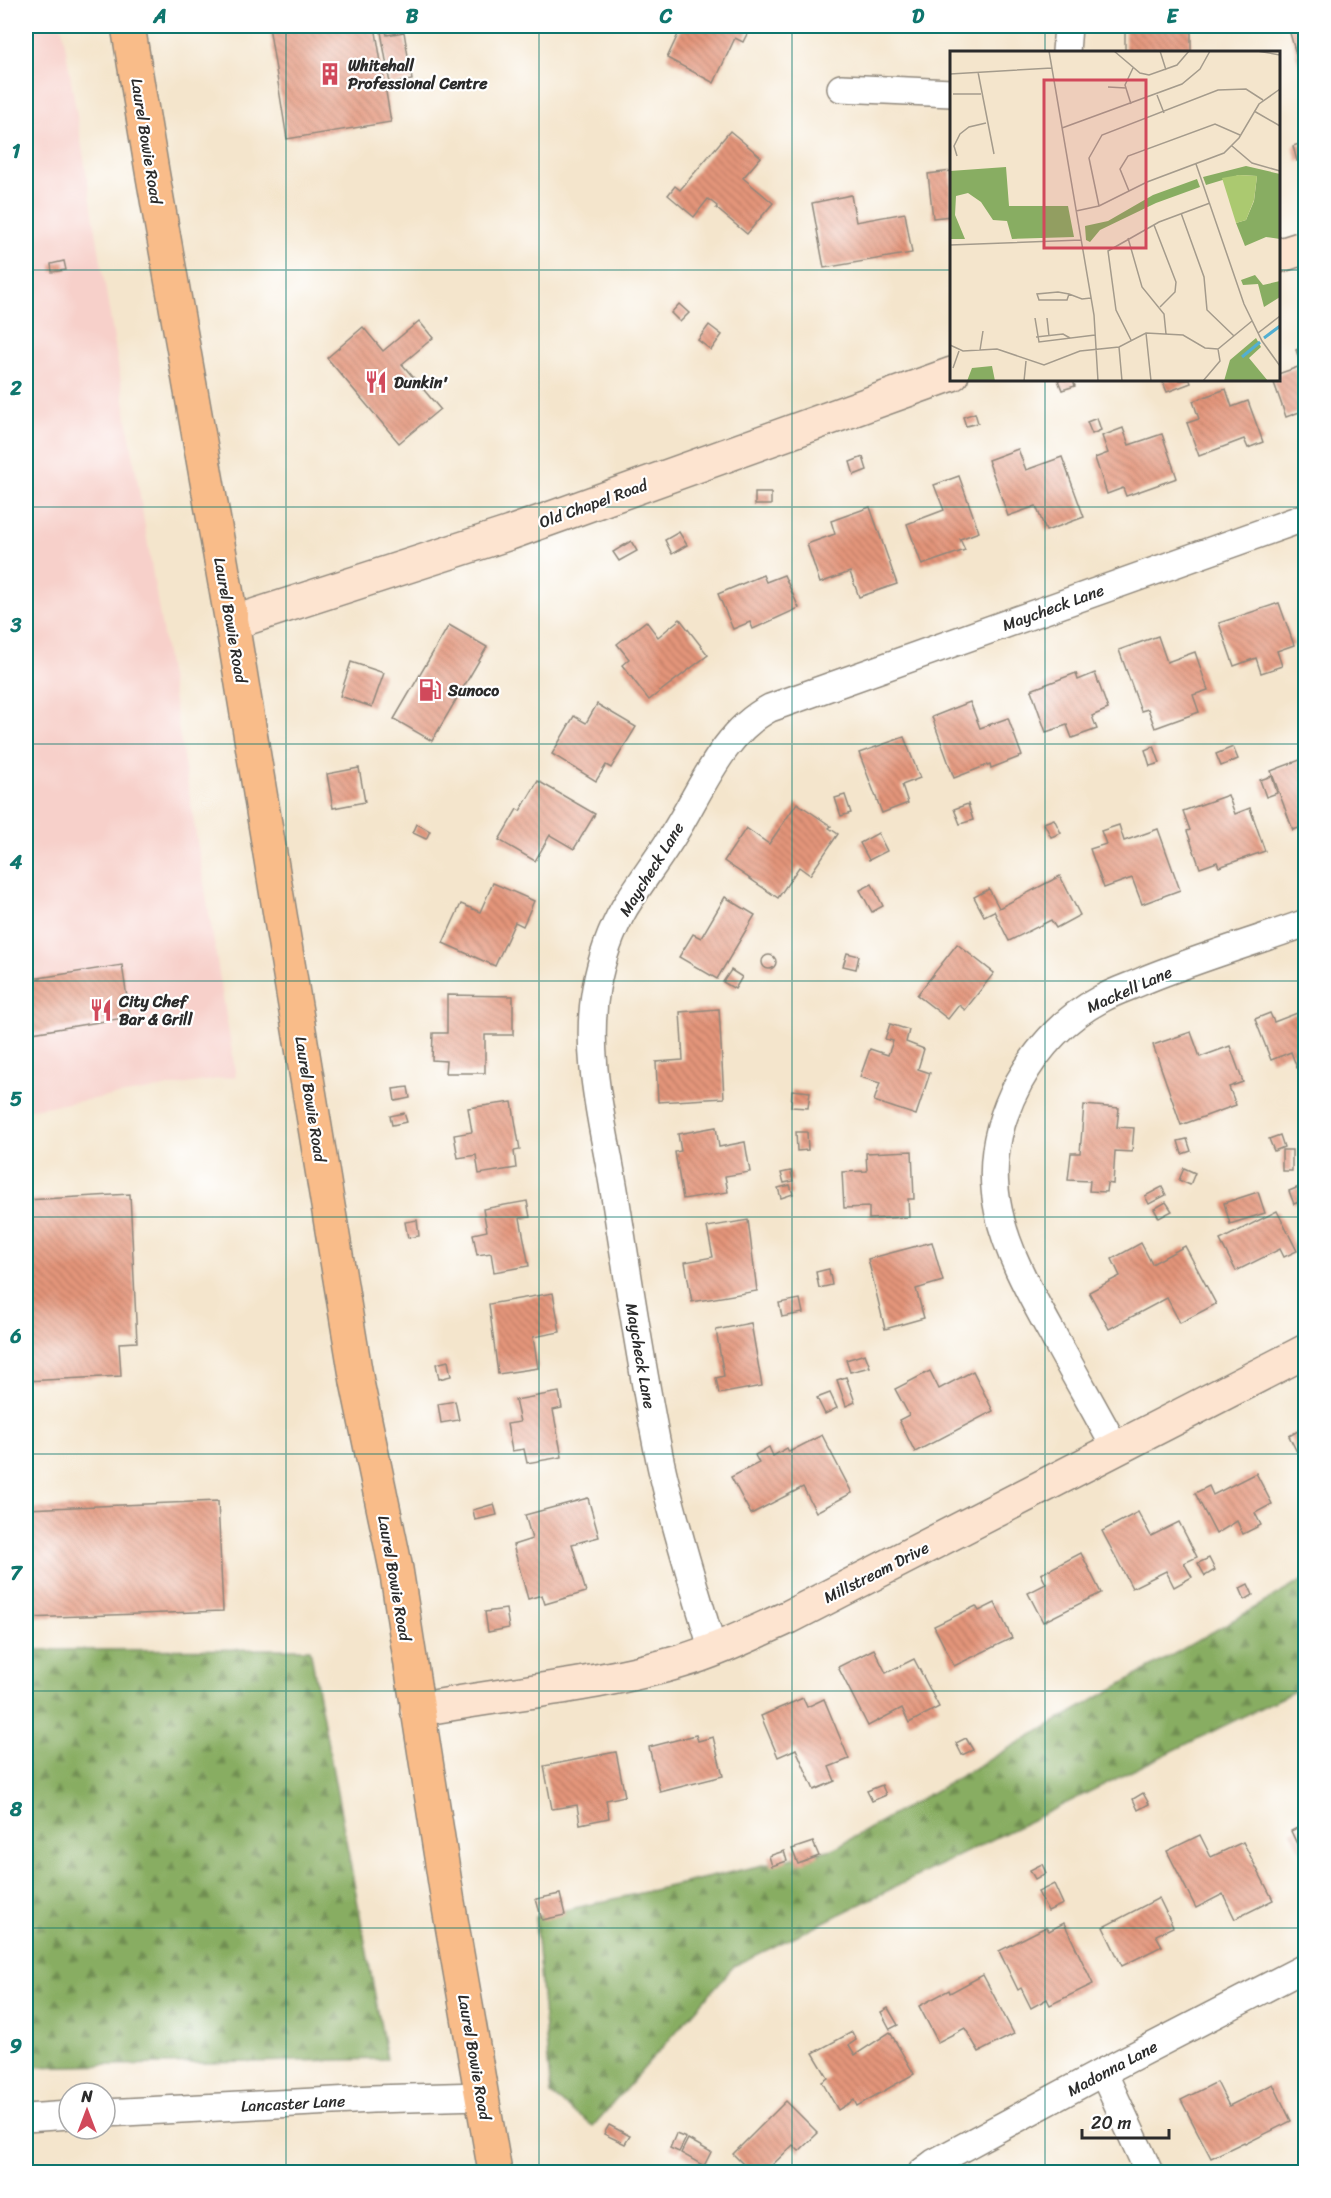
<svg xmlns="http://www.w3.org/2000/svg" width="1331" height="2198" font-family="Sriracha,sans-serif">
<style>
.built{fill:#f7d0ca}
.forest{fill:url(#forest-firs);stroke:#5a6c46;stroke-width:1.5}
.building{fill:url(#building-back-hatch)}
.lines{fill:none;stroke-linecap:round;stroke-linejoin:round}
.street-casing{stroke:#90887c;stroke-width:30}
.secondary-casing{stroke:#90887c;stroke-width:36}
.primary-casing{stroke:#90887c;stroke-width:36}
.street{stroke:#fff;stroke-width:27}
.secondary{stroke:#fde4d0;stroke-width:33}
.primary{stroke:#f9bc89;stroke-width:33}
.grid{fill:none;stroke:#0f766e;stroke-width:1.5;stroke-opacity:0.55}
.labels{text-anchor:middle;stroke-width:4.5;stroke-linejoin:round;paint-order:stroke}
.poi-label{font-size:16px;font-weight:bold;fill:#2b2b2b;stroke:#fff;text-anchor:start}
.street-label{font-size:16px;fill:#2b2b2b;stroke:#fff}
.inset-river{fill:none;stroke:#53afd1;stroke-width:3}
.inset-road{fill:none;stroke:#a49b8c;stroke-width:1.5}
.view{fill:#d1495b;fill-opacity:0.15;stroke:#d1495b;stroke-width:3}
.inset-edge{fill:none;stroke:#2b2b2b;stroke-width:3}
.neatline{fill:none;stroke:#0f766e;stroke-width:2}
.grid-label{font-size:20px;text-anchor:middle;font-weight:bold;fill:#0f766e}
</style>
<defs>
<pattern id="forest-firs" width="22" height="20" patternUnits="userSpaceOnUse" patternTransform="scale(1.5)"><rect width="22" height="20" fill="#88ad62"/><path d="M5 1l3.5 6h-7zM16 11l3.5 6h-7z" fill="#6f8d51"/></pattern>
<pattern id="building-back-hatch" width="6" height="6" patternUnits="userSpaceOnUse" patternTransform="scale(1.5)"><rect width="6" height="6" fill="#e4957a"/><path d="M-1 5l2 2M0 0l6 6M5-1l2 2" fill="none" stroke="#b97a64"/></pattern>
</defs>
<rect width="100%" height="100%" fill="#fff"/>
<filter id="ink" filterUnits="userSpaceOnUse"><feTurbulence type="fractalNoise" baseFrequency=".0167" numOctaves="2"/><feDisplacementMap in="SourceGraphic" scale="12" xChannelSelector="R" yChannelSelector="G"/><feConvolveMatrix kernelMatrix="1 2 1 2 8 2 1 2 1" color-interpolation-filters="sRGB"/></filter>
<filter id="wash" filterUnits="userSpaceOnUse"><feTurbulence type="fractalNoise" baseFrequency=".008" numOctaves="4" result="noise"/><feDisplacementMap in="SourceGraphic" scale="24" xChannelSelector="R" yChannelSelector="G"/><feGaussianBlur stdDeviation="1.35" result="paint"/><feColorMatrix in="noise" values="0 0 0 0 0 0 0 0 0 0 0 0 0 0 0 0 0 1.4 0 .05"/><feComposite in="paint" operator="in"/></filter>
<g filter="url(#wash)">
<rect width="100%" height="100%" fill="#f4e5cc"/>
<polygon class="built" points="26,26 62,26 236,1076 26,1110"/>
<g class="forest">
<polygon points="1305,1579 1305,1686 734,1966 593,2126 551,2095 535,1917 833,1849"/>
<polygon points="310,1649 387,2059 26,2067 26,1650"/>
</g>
<g id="blocks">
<g class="building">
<polygon points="269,26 375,26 391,122 287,139"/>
<polygon points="380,26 385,26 387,35 404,32 412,80 390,84"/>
<polygon points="682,26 751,26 743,42 735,38 714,83 667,58"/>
<rect x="1125" y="26" width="66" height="26"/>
<polygon points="1288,26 1305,26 1305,79 1303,79"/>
<polygon points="730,131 761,157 743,178 773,203 747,234 716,208 717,206 708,199 694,217 668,195 675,186 680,190"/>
<polygon points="1305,142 1305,158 1297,161 1293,146"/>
<polygon points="951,171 951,216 933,218 928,174"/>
<polygon points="851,195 856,222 905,213 912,253 824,268 812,203"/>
<polygon points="64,261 66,270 52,272 51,264"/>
<polygon points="679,304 689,313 680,322 671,313"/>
<polygon points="419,321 433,338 402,364 440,409 399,443 327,358 363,327 383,351"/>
<polygon points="709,325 722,335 711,350 698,340"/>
<polygon points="1305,346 1305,410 1286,417 1273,380 1278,380 1278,374 1298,367 1301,364 1296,350"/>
<polygon points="1058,380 1073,380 1075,386 1062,390"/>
<polygon points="1162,380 1190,380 1191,383 1167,392"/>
<polygon points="1226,389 1232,407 1248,401 1263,442 1248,448 1244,439 1199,456 1187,423 1199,419 1193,401"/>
<polygon points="975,413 978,423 966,426 963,417"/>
<polygon points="1097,418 1101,430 1092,434 1087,422"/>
<polygon points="1123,428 1129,445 1162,434 1177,478 1126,496 1123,488 1107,494 1095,458 1108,453 1102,436"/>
<polygon points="1018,449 1026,470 1062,457 1084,517 1046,531 1036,506 1008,516 988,460"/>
<polygon points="863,457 867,470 854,475 850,462"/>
<polygon points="959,476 979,532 960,539 965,550 922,565 907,524 944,510 934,485"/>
<rect x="755" y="493" width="16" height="12"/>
<polygon points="870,507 897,584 859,597 850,572 820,583 807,544 835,534 831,521"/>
<polygon points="679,532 687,545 672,554 665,540"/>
<polygon points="631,541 637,551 619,561 613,552"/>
<polygon points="763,575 766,582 784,575 799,608 753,629 750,622 733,629 718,594"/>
<polygon points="1279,603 1294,645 1277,651 1282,666 1261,673 1256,658 1234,666 1219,623"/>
<polygon points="680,619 708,655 649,700 622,665 629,659 617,644 646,621 658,637"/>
<polygon points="449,625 487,647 432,741 394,719"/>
<polygon points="1158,636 1167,662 1195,652 1208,690 1193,695 1199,712 1155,728 1148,709 1141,711 1119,650"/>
<polygon points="351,662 384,673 372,707 340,696"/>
<polygon points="1076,673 1078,680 1095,673 1108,709 1092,716 1097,729 1072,738 1067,725 1046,732 1031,690"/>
<polygon points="970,702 980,728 1008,718 1022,756 991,768 990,764 954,778 932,717"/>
<polygon points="597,704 636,727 611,768 606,765 596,781 552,754 574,716 586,723"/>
<polygon points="904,737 920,778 902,785 908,803 882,813 859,753"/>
<polygon points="1154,746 1160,763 1150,766 1145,750"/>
<polygon points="1233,747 1238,759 1221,766 1216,754"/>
<polygon points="1305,758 1305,826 1293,830 1271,771"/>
<polygon points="359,768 365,802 333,808 327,774"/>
<polygon points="1272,776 1277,793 1266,797 1260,780"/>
<polygon points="538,781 595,814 574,849 550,835 535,861 499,840 517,809 520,811"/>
<polygon points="845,795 851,813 841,816 835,798"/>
<polygon points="1228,795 1235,814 1250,808 1265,851 1219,867 1217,862 1200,868 1187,831 1190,830 1183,811"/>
<polygon points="797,803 831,826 829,828 838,834 810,875 799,867 778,898 724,861 746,828 769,844"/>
<polygon points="968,804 973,820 960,824 954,809"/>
<polygon points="1054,819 1061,833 1051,837 1044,823"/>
<polygon points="417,824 430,831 426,839 413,833"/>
<polygon points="1119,825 1124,841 1158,829 1180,890 1142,904 1132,878 1104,888 1090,849 1106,844 1101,831"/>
<polygon points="878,833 887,851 869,860 860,843"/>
<polygon points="1060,876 1080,915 1056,928 1051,920 1009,941 994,911 984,916 974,897 989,889 999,908"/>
<polygon points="493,883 534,901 523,926 515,922 495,966 443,943 461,904 480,912"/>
<polygon points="872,884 883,906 872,912 860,890"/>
<polygon points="725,897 755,915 717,979 679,957 693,934 701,938"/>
<polygon points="957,944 994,973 965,1010 959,1005 948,1019 917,995"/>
<polygon points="847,953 859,956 856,969 843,966"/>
<circle cx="769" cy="962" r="7"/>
<polygon points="122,965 130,1017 26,1034 26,980"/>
<polygon points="731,970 742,977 735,989 723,982"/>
<polygon points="447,995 513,996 513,1035 485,1035 485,1073 445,1073 446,1061 432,1060 433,1033 447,1033"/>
<polygon points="719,1009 724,1098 658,1102 656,1062 683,1060 680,1012"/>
<polygon points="1305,1010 1305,1064 1297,1068 1291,1052 1271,1060 1255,1019 1270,1013 1274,1022"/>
<polygon points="890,1024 909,1030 906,1042 924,1049 918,1069 930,1073 916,1115 874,1101 880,1083 860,1077 870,1049 888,1055 893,1041 885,1039"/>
<polygon points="1191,1032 1200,1057 1230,1046 1243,1082 1229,1087 1236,1105 1181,1125 1153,1045"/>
<polygon points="408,1087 410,1098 395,1101 393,1089"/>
<polygon points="792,1090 810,1092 808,1108 791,1107"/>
<polygon points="512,1102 520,1150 514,1151 516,1168 479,1174 476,1155 458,1158 454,1135 472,1132 468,1108"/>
<polygon points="1084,1105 1119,1108 1117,1127 1134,1128 1132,1152 1115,1151 1113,1184 1107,1183 1106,1192 1089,1191 1090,1181 1068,1180 1071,1153 1080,1153"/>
<polygon points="404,1113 407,1122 392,1125 390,1116"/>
<polygon points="716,1127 719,1147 745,1142 750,1172 725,1176 728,1192 683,1199 675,1152 681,1151 678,1134"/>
<polygon points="796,1132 807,1132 808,1150 797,1151"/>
<polygon points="1280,1135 1284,1147 1274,1151 1269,1139"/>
<polygon points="1187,1139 1191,1151 1182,1154 1178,1141"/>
<rect x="1282" y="1150" width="10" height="21"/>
<polygon points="912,1151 914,1199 908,1199 909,1217 869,1219 869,1207 844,1208 842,1172 867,1171 866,1153"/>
<polygon points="1184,1168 1195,1173 1190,1185 1179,1180"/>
<polygon points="791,1171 793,1181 784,1183 781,1173"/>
<polygon points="790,1185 793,1194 781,1198 778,1188"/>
<polygon points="1162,1187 1166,1195 1149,1204 1145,1196"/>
<polygon points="1299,1187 1304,1200 1294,1204 1289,1191"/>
<polygon points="1258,1192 1265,1213 1230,1224 1224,1203"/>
<polygon points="130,1194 137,1342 119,1343 121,1376 26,1381 26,1200"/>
<polygon points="527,1201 530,1217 520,1218 529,1266 494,1272 491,1253 477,1255 473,1234 487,1231 483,1209"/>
<polygon points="1166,1202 1172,1211 1159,1218 1154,1209"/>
<polygon points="1277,1211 1297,1251 1284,1257 1280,1249 1236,1271 1220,1240"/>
<polygon points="417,1220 419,1236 408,1238 405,1222"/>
<polygon points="748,1220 757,1291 692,1302 685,1262 713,1257 707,1227"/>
<polygon points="932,1242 943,1281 916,1289 924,1318 885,1329 868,1259"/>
<polygon points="1141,1243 1152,1264 1185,1246 1216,1304 1180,1323 1167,1298 1109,1329 1089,1292 1120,1276 1112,1259"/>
<polygon points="829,1269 832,1285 819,1288 816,1272"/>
<polygon points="553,1293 560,1332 533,1337 538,1368 498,1374 489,1304"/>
<polygon points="800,1299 803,1313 782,1317 779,1303"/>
<polygon points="751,1323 762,1386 719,1394 716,1378 724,1376 716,1330"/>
<polygon points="865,1354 870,1367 850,1372 846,1360"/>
<polygon points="448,1361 451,1376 439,1379 436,1364"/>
<polygon points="930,1371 939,1389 973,1371 993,1411 915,1452 899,1420 909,1415 895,1389"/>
<polygon points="846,1377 855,1402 846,1406 837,1380"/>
<polygon points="559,1392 562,1408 553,1410 562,1457 527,1463 524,1449 512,1451 507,1424 520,1422 515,1400"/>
<polygon points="830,1393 837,1408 825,1414 817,1398"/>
<polygon points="455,1401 459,1420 441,1423 438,1404"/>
<polygon points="1305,1427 1305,1468 1289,1436"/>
<polygon points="822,1435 852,1493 816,1512 803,1487 751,1514 731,1477 759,1463 755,1455 769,1447 773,1456 787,1448 789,1452"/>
<polygon points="1256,1473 1272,1504 1255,1513 1261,1525 1243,1534 1237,1521 1216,1534 1195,1493 1209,1486 1213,1495"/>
<polygon points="588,1498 599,1537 572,1544 586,1592 545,1604 542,1595 528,1599 513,1545 532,1539 525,1515"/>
<polygon points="218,1501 223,1611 26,1618 26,1509"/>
<polygon points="494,1504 497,1515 475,1520 473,1510"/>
<polygon points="1138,1512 1151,1536 1179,1522 1197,1557 1184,1563 1192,1577 1174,1587 1166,1571 1132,1588 1102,1531"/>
<polygon points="1081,1553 1101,1593 1043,1622 1028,1593 1046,1584 1041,1574"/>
<polygon points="1209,1558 1215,1570 1205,1576 1198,1563"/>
<polygon points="1248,1584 1253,1595 1245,1600 1240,1588"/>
<polygon points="995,1603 1012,1638 954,1666 934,1626 976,1606 979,1611"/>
<polygon points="506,1609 509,1628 488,1632 485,1612"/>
<polygon points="874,1649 886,1673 914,1659 939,1707 909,1723 902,1708 868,1726 838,1667"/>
<polygon points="803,1698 807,1707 824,1699 849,1759 829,1767 835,1781 814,1790 796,1749 778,1757 761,1716"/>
<polygon points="696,1735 698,1741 713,1737 723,1776 660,1792 649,1747"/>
<polygon points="966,1738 973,1750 962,1755 956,1743"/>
<polygon points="616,1752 625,1796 606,1800 609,1818 580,1824 577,1805 552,1809 544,1766"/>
<polygon points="882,1785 886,1795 872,1801 867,1791"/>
<polygon points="1143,1793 1149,1804 1138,1810 1133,1799"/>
<polygon points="1305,1824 1305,1861 1291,1831"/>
<polygon points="1200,1835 1211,1857 1243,1842 1273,1900 1235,1919 1223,1894 1196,1908 1167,1851"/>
<polygon points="813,1842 819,1856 798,1864 792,1849"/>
<polygon points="784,1851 787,1861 772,1866 769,1856"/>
<polygon points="1042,1864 1046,1873 1035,1879 1030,1870"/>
<polygon points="1054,1884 1063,1904 1048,1911 1038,1892"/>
<polygon points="560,1894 565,1915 542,1920 536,1899"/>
<polygon points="1159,1898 1173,1927 1156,1935 1162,1946 1122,1966 1103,1927"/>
<polygon points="1064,1923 1093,1984 1050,2005 1047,1999 1031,2008 1021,1988 1018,1990 999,1951 1046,1927 1049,1931"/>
<polygon points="983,1975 1014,2034 979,2052 965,2028 938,2042 919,2006 949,1990 950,1993"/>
<polygon points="888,2008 898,2025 890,2029 881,2012"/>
<polygon points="852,2032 856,2040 849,2045 855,2055 890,2032 914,2074 857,2106 854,2100 838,2110 822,2082 828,2078 813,2053"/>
<polygon points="1217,2082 1229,2106 1273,2084 1291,2121 1245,2144 1244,2142 1211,2158 1181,2100"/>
<polygon points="786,2101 818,2133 799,2151 793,2145 765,2172 751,2172 733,2154"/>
<polygon points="609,2125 630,2136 625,2144 604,2134"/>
<polygon points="676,2134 686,2138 679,2152 670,2148"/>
<polygon points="688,2139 711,2152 704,2166 681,2153"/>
</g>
</g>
</g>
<g filter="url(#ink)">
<use href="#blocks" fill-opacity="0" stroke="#90887c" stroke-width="1.5"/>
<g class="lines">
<g class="street-casing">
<g id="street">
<polyline points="1066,52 1068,26"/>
<polyline points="841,88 952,93"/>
<path d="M1116,1449C1095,1410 1073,1372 1052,1333C1004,1247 968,1177 1019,1082C1039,1046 1065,1018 1101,999C1115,991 1132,986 1147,979C1199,958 1253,942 1306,923"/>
<path d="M713,1651C695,1589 675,1528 661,1465C642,1374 629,1282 614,1190C603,1123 584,1056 596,988C601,961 611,931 625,907C643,878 664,852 681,822C705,781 726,731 770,708L1306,517"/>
<polyline points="1103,2072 1149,2172"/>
<polyline points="105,2113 372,2099 482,2096"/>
<polyline points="26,2118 69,2115"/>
<polyline points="922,2172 934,2163 1103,2072 1306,1967"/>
</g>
</g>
<g class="secondary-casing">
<g id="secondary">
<polyline points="1278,256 1306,247"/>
<polyline points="232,623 510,533 952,374"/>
<path d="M417,1710C504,1693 593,1687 679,1662C717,1651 753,1633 789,1617L1306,1351"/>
</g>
</g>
<g class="primary-casing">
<polyline id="primary" points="128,26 152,171 232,623 357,1382 396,1569 448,1902 495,2172"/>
</g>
<use href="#street" class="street"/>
<use href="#secondary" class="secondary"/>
<use href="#primary" class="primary"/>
</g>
</g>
<path class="grid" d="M286,26V2172M539,26V2172M792,26V2172M1045,26V52M26,270H952M1278,270H1306M1045,380V2172M26,507H1306M26,744H1306M26,981H1306M26,1217H1306M26,1454H1306M26,1691H1306M26,1928H1306"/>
<defs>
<g id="building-bare" transform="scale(1.8)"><path d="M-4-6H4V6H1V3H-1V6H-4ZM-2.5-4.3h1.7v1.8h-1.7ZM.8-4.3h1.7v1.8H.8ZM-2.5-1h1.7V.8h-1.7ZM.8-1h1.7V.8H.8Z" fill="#d1495b" stroke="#fff" stroke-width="2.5" paint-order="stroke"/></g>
<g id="restaurant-bare" transform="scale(1.8)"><path d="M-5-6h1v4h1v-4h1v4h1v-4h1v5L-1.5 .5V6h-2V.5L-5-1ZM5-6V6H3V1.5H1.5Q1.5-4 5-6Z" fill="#d1495b" stroke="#fff" stroke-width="2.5" paint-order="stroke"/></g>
<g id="fuel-bare" transform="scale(1.8)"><path d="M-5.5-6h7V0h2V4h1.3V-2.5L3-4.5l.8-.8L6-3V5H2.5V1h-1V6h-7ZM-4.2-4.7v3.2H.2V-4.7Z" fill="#d1495b" stroke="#fff" stroke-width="2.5" paint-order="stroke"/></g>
</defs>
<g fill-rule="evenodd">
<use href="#building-bare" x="330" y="74"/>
<use href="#restaurant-bare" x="376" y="382"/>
<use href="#fuel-bare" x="430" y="690"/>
<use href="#restaurant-bare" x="101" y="1010"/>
</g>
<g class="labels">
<g class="poi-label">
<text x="348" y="71">Whitehall<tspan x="348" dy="18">Professional Centre</tspan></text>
<text x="394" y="388">Dunkin'</text>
<text x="448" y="696">Sunoco</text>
<text x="119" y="1007">City Chef<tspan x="119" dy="18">Bar &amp; Grill</tspan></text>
</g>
<g class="street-label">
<text transform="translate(147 141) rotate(81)" y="6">Laurel Bowie Road</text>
<text transform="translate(593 503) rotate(-20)" y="6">Old Chapel Road</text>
<text transform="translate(1053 607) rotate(-20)" y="6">Maycheck Lane</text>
<text transform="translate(231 620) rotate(80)" y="6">Laurel Bowie Road</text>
<text transform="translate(651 869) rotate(-58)" y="6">Maycheck Lane</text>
<text transform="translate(1129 989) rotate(-24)" y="6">Mackell Lane</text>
<text transform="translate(311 1099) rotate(81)" y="6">Laurel Bowie Road</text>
<text transform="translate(641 1356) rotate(80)" y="6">Maycheck Lane</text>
<text transform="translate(876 1572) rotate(-27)" y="6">Millstream Drive</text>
<text transform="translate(395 1578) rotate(80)" y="6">Laurel Bowie Road</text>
<text transform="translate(475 2057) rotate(80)" y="6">Laurel Bowie Road</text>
<text transform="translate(1112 2068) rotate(-28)" y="6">Madonna Lane</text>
<text transform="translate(293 2103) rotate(-3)" y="6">Lancaster Lane</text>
</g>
</g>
<g transform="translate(950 51)">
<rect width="330" height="330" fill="#f4e5cc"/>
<path d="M296,115L330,123V188L316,186L295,195L286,172L296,169L304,150L307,125L289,124L256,134L253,126ZM56,116L59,155H118L124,186L62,188L57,170L43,169L31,151L18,142L6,145L5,164L15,188H0V120ZM247,128L250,136L206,152L150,179L140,191L136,189L135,175L158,170L203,144ZM305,224L313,234L330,230V246L314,256L308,233L293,234L291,229ZM306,287L311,296L299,307L318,330H274L280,309ZM42,315L45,330H17L22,317Z" fill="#88ad62"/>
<path d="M289,124L307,125L304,149L296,169L286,172L272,127Z" fill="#abc970"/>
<path class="inset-river" d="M314,287L330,275M292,306L310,291"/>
<path class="inset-road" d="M99,0L144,264L148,330M164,0L190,22L199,24L227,14L239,0M210,0L216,19M307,0L330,4M28,21L44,103M0,23L102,17M158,36L176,37M3,43H31M207,44L214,62M181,53L175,34L183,17M304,60L330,75M112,77L232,33L250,18L260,0M282,95L302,112L330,120M7,105L4,95L10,83L19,76L36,72M246,113L294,253L312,290L330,315M179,140L170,118L178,105L265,73L290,84M149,155L139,107L152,84L268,39L296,38L313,49M126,160L149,155L197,131L274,102L289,87L309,53L330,38M231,162L254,226L257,259L284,285M204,174L226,231L225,241L210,256M178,187L192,236L214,263L216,283M0,194L131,189M119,243L117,249H89L87,243L108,241L119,243L132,248L141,247M85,267L89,291L145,284M97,267L99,285M196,282L201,330M308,282L330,265M86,286L113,283L120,287M181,289L166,259L158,200L209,171L260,152M0,294L13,300L47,298L94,314L130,300L169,296L196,282L233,284L255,297L268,298L302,270M169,296L172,330M30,299L33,280M3,317L9,300M74,330L76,310M253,330L270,310L268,298"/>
<path class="view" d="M94,29H196V197H94Z"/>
<rect width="330" height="330" class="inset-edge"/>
</g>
<rect width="1331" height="2198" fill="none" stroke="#fff" stroke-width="66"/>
<g transform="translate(87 2111)"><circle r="28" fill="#ffffff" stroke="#aaaaaa" stroke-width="1.5"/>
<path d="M0-4.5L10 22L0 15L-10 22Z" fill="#d1495b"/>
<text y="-9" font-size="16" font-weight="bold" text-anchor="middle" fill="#2b2b2b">N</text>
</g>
<path d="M1082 2129v9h87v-9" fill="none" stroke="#2b2b2b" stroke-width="3"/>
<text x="1091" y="2129" font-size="18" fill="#2b2b2b" stroke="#ffffff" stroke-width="4.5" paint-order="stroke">20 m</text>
<rect x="33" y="33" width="1265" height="2132" class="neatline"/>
<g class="grid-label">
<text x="160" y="23">A</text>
<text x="412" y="23">B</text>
<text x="666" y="23">C</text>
<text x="918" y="23">D</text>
<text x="1172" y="23">E</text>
<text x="16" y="158">1</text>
<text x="16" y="395">2</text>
<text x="16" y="632">3</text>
<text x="16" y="869">4</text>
<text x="16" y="1106">5</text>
<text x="16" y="1343">6</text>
<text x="16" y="1580">7</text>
<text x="16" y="1816">8</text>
<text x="16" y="2053">9</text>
</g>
</svg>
